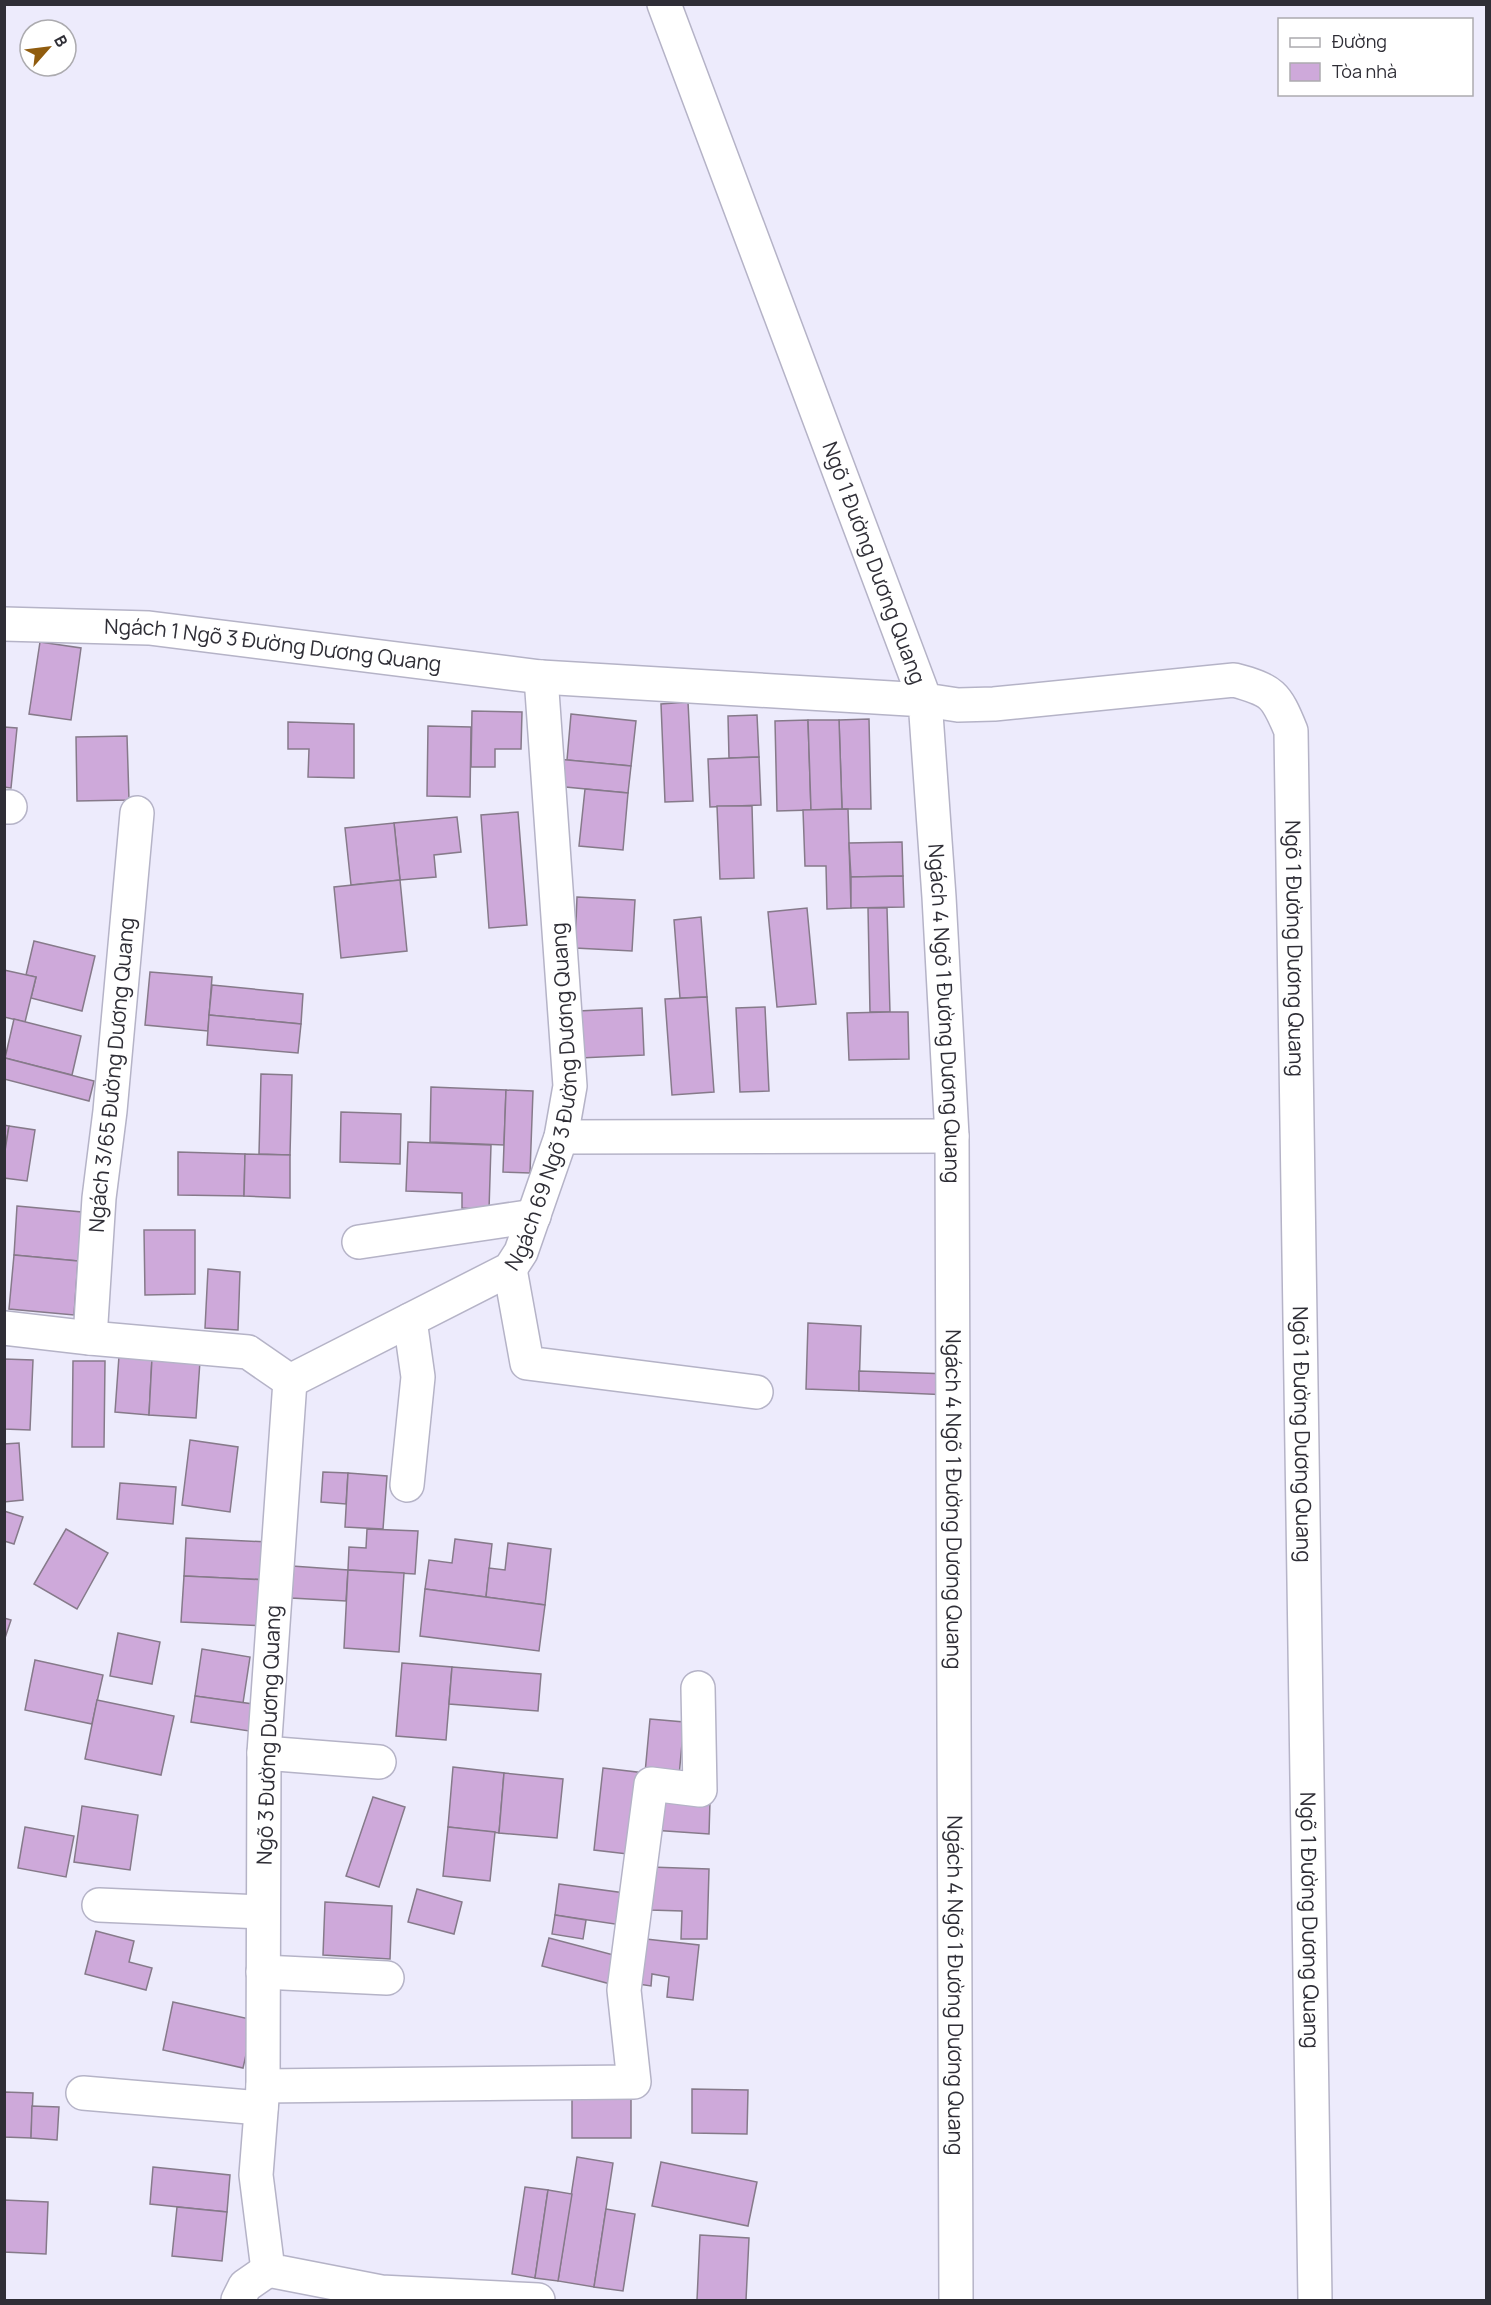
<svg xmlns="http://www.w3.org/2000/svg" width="1491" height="2305" font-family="Manrope,sans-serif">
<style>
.building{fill:#cea9da;stroke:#867a8a;stroke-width:1.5}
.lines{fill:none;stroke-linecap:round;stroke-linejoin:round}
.minor-casing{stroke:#b5b3c7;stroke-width:36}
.minor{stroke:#fff;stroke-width:33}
.labels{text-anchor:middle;stroke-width:5;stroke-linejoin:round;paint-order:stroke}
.street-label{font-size:21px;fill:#2f2e36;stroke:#fff}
</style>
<rect width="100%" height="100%" fill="#edebfc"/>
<g class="building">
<polygon points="40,642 81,648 71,720 29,714"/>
<polygon points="688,702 693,801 665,802 661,704"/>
<polygon points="472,711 522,712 521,749 495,749 495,767 471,767"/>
<polygon points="571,714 636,721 631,766 567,760"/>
<polygon points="757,715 759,757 729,758 728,716"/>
<polygon points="869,719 871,809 842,809 839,720"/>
<polygon points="808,720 811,810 777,811 775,721"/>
<polygon points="808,720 839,720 842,809 811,810"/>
<polygon points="288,722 354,724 354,778 308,777 309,749 288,749"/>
<polygon points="428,726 471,727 470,797 427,796"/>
<polygon points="4,727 17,728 11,788 4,787"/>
<polygon points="127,736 129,800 77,801 76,737"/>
<polygon points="759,757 761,805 710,807 708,759"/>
<polygon points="557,759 631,766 628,793 555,786"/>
<polygon points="585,789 628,793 623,850 579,846"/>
<polygon points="717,806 752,806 754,878 720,879"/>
<polygon points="848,809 851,908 827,909 826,866 805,866 803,810"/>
<polygon points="518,812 527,925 489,928 481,815"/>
<polygon points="457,817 461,852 434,855 436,877 400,880 394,823"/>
<polygon points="394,823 400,880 351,885 345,828"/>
<polygon points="902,842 903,876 851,877 849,843"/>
<polygon points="903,876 904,907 851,908 851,877"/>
<polygon points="400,880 407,951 341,958 334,887"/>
<polygon points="577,897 635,900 632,951 575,948"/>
<polygon points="807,908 816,1004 777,1007 768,912"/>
<polygon points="868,908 887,908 890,1012 870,1012"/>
<polygon points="701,917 707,997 680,998 674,920"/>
<polygon points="34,941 95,956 82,1011 31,998 36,977 26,975"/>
<polygon points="4,970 36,977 25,1022 4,1017"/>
<polygon points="150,972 212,977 208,1031 145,1025"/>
<polygon points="212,985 303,994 301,1024 209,1015"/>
<polygon points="707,997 714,1092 672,1095 665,999"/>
<polygon points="765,1007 769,1091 740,1092 736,1008"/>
<polygon points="642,1008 644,1055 580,1058 578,1011"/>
<polygon points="890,1012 908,1012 909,1059 849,1060 847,1013"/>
<polygon points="209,1015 301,1024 298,1053 207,1045"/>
<polygon points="14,1019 81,1036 72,1075 5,1058"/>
<polygon points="5,1058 94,1081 89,1101 4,1079"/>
<polygon points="261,1074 292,1075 290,1155 259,1154"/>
<polygon points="431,1087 506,1090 504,1145 430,1142"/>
<polygon points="506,1090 533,1091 530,1173 503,1172"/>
<polygon points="341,1112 401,1114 400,1164 340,1162"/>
<polygon points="4,1125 9,1126 4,1157"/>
<polygon points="9,1126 35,1130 27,1181 4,1178 4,1157"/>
<polygon points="408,1142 491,1145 489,1210 462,1208 462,1193 406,1191"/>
<polygon points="178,1152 245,1154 244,1196 178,1195"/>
<polygon points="245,1154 290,1155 290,1198 244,1196"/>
<polygon points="17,1206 82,1212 78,1261 14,1255"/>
<polygon points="144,1230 195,1230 195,1294 145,1295"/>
<polygon points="14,1255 78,1261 74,1315 9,1309"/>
<polygon points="208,1269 240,1272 238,1330 205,1328"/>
<polygon points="808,1323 861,1326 859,1391 806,1389"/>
<polygon points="119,1356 152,1358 149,1415 115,1412"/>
<polygon points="152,1358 200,1361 196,1418 149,1415"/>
<polygon points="4,1359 33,1360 30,1430 4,1429"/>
<polygon points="73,1361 105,1361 104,1447 72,1447"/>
<polygon points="859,1371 951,1374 950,1395 859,1391"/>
<polygon points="190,1440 238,1447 230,1512 182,1505"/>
<polygon points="19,1443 23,1500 4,1502 4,1444"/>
<polygon points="323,1472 348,1473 346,1504 321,1502"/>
<polygon points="348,1473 387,1476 383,1529 345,1527"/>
<polygon points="120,1483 176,1487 173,1524 117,1519"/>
<polygon points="4,1511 23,1517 14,1544 4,1541"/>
<polygon points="66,1529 108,1553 77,1609 34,1584"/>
<polygon points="367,1529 418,1531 415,1574 348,1570 349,1547 366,1548"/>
<polygon points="186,1538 268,1542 267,1580 184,1576"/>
<polygon points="455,1539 492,1544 486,1597 425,1589 429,1560 452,1563"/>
<polygon points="508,1543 551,1549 545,1605 486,1597 489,1568 505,1570"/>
<polygon points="292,1566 348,1570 346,1601 291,1598"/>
<polygon points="348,1570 404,1573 399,1652 344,1648"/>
<polygon points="184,1576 267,1580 264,1626 181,1622"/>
<polygon points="425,1589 545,1605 539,1651 420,1636"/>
<polygon points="4,1618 11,1620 4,1641"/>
<polygon points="118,1633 160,1642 152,1684 110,1676"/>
<polygon points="202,1649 250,1657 243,1703 195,1696"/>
<polygon points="35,1660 103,1675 92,1724 25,1710"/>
<polygon points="402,1663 452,1667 446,1740 396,1736"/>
<polygon points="452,1667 541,1674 538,1711 449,1704"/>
<polygon points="195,1696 253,1704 249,1731 191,1722"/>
<polygon points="97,1700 174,1716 161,1775 85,1759"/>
<polygon points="650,1719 684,1722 679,1776 645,1773"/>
<polygon points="453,1767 504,1773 499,1833 448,1827"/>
<polygon points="603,1768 645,1773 636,1855 594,1850"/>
<polygon points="504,1773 563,1779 557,1838 499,1833"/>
<polygon points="373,1797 405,1807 379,1887 346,1876"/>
<polygon points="654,1797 710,1801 709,1834 652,1830"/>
<polygon points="82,1806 138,1815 130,1870 74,1862"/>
<polygon points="25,1827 74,1836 66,1877 18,1868"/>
<polygon points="448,1827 495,1832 490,1881 443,1876"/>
<polygon points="650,1867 709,1869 707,1939 681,1939 682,1911 650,1910"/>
<polygon points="559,1884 632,1894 628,1926 555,1915"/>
<polygon points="417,1889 462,1902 454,1934 408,1922"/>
<polygon points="325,1902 392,1906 390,1959 323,1955"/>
<polygon points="555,1915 586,1920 583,1939 552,1934"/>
<polygon points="96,1931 134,1941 129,1962 152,1968 146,1990 85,1974"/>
<polygon points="549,1938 625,1958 618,1986 542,1966"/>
<polygon points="637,1938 699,1945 693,2000 667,1997 669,1977 652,1974 651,1986 632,1983"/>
<polygon points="173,2002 254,2020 243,2068 163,2050"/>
<polygon points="692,2089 748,2090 747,2134 692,2133"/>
<rect x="572" y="2091" width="59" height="47"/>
<polygon points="4,2092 33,2093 31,2138 4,2137"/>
<polygon points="32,2106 59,2107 57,2140 31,2138"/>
<polygon points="577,2157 613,2163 594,2287 558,2281"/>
<polygon points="661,2162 757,2182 748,2226 652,2206"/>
<polygon points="153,2167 230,2175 227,2212 150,2204"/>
<polygon points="525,2187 548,2190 535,2278 512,2274"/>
<polygon points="548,2190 572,2194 558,2281 535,2278"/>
<polygon points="4,2200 48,2202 46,2254 4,2252"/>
<polygon points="177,2207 227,2212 222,2261 172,2256"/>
<polygon points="606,2209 635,2214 623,2291 594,2287"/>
<polygon points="700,2235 749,2238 746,2300 697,2300"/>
</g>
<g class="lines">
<g class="minor-casing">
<g id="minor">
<path id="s1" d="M664,4L925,700L958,705L994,704L1234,680C1272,690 1276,694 1291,731L1315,2300"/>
<path id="s2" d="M4,624L149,628L541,677L925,700L939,897L952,1136L956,2300"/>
<polyline points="4,807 10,807"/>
<polyline points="561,1137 952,1136"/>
<polyline points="359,1242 534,1216"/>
<polyline points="510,1269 527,1363 756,1392"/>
<polyline points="4,1328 90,1338 248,1352 290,1381 264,1753 263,2086 256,2175 268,2270 381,2292 538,2300"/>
<path id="s3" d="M90,1338L99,1198L110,1111L137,813"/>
<path id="s4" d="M290,1381L510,1269L521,1252L561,1137L570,1086L541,677"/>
<polyline points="407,1485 418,1377 410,1320"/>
<polyline points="264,1753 379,1762"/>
<polyline points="99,1905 263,1912"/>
<polyline points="263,1972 387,1978"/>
<polyline points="263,2086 634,2082 624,1990 651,1784 700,1790 698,1688"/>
<polyline points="83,2093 261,2108"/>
<polyline points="238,2300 245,2286 268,2270"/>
</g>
</g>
<use href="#minor" class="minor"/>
</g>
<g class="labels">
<g class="street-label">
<text dy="7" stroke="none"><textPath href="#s1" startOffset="597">Ngõ 1 Đường Dương Quang</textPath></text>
<text dy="7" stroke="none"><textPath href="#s2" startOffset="270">Ngách 1 Ngõ 3 Đường Dương Quang</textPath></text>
<text dy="7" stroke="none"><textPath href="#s1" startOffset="1353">Ngõ 1 Đường Dương Quang</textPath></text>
<text dy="7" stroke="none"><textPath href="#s2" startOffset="1239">Ngách 4 Ngõ 1 Đường Dương Quang</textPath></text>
<text dy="7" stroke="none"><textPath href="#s3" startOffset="264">Ngách 3/65 Đường Dương Quang</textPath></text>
<text dy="7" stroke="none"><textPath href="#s4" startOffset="426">Ngách 69 Ngõ 3 Đường Dương Quang</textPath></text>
<text dy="7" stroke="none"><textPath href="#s1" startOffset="1839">Ngõ 1 Đường Dương Quang</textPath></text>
<text dy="7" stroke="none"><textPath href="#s2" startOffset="1725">Ngách 4 Ngõ 1 Đường Dương Quang</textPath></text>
<text transform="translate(269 1735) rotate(-88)" y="7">Ngõ 3 Đường Dương Quang</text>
<text dy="7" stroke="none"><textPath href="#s1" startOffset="2325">Ngõ 1 Đường Dương Quang</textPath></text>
<text dy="7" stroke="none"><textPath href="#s2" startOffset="2211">Ngách 4 Ngõ 1 Đường Dương Quang</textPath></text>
</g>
</g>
<rect width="1491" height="2305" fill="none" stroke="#2f2e36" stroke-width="12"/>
<rect x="1278" y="18" width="195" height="78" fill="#ffffff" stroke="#acabaf" stroke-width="1.5"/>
<rect x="1290" y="38" width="30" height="9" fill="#ffffff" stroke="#acabaf" stroke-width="1.5"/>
<text x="1332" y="48" font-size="18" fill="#2f2e36">Đường</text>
<rect x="1290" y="63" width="30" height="18" fill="#cea9da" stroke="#acabaf" stroke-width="1.5"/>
<text x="1332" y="78" font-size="18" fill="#2f2e36">Tòa nhà</text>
<g transform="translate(48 48) rotate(62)"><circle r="28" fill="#ffffff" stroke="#acabaf" stroke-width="1.5"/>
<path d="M0-4.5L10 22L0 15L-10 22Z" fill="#905c0e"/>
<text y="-9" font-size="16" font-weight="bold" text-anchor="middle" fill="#2f2e36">B</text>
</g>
</svg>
